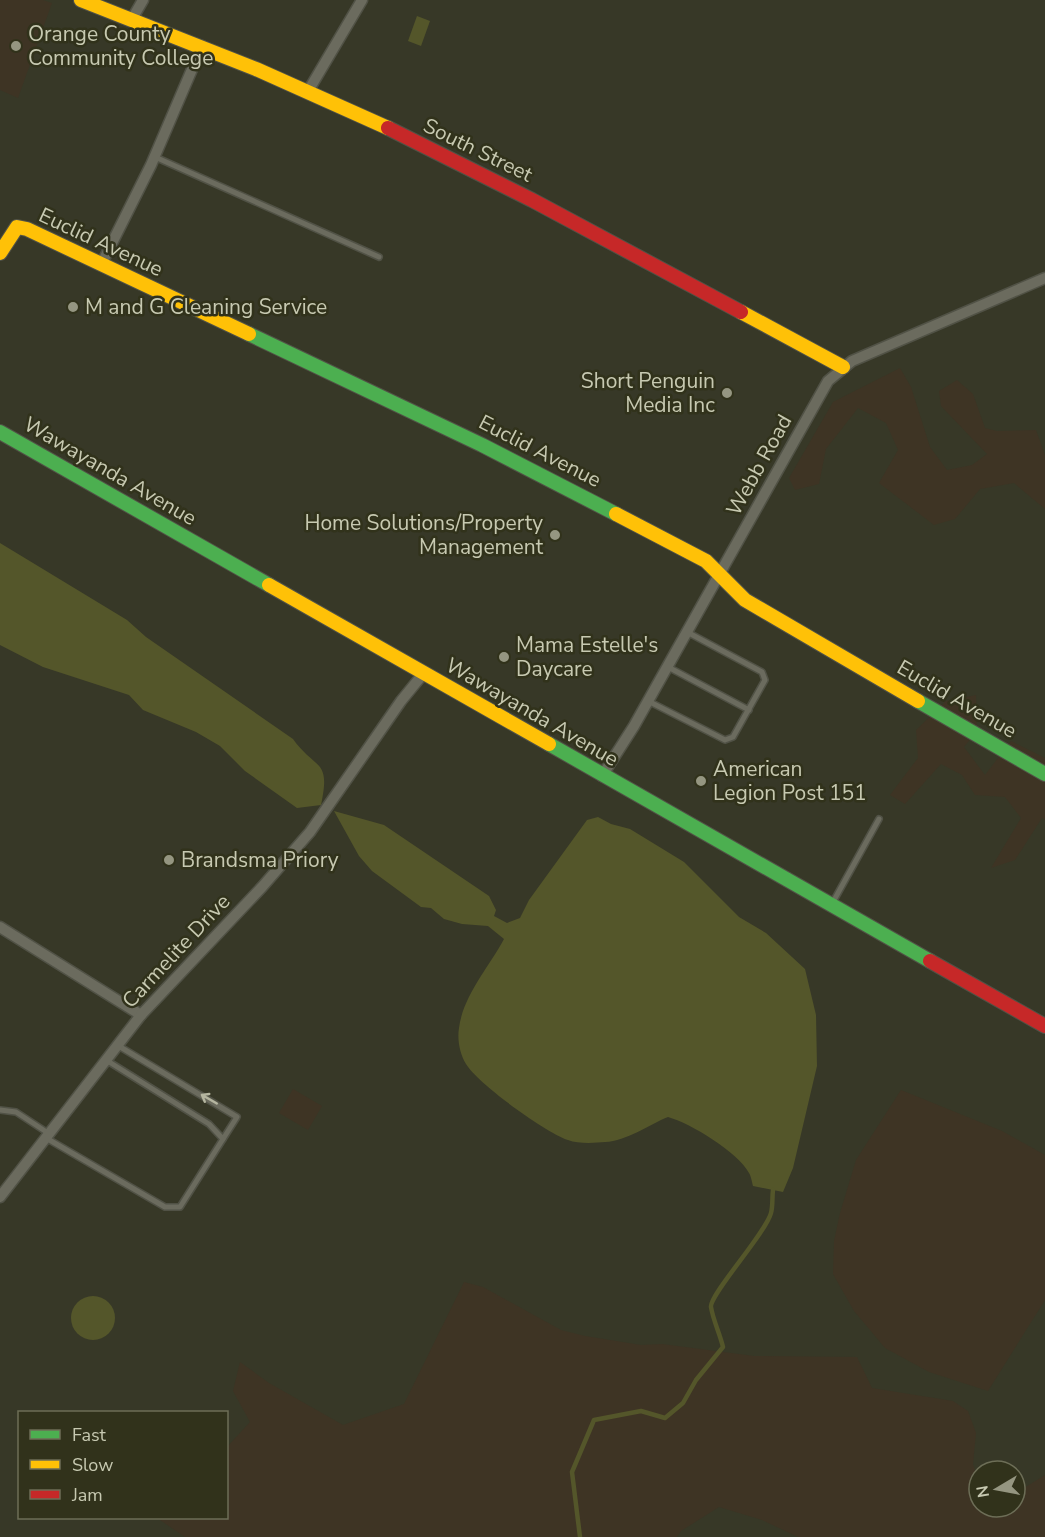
<svg xmlns="http://www.w3.org/2000/svg" width="1045" height="1537" font-family="'Nunito Sans',sans-serif">
<style>
.green{fill:#3e3424}
.water{fill:#54562a}
.lines{fill:none;stroke-linecap:round;stroke-linejoin:round}
.stream{stroke:#54562a;stroke-width:4.5}
.lane-casing{stroke:#515246;stroke-width:8}
.street-casing{stroke:#515246;stroke-width:13}
.fast-casing{stroke:#515246;stroke-width:16}
.slow-casing{stroke:#515246;stroke-width:16}
.jam-casing{stroke:#515246;stroke-width:16}
.lane{stroke:#6b6b5e;stroke-width:5}
.street{stroke:#6b6b5e;stroke-width:10}
.fast{stroke:#4caf50;stroke-width:14}
.slow{stroke:#ffc107;stroke-width:14}
.jam{stroke:#c62828;stroke-width:14}
.oneway{stroke:#b5b6a0}
.poi-dot{fill:#959681;stroke:#31321b;stroke-width:2}
.labels{text-anchor:middle;stroke-width:5;stroke-linejoin:round;paint-order:stroke}
.poi-label{font-size:21px;fill:#c7c9b1;stroke:#31321b;text-anchor:start}
.street-label{font-size:21px;fill:#c7c9b1;stroke:#31321b}
</style>
<rect width="100%" height="100%" fill="#373827"/>
<g class="green">
<polygon points="0,0 43,0 52,3 18,98 0,90"/>
<polygon points="900,368 911,387 930,447 947,470 972,465 987,454 941,406 939,391 957,380 973,394 985,428 997,431 1036,430 1045,455 1045,509 1014,483 980,489 955,519 934,525 879,483 898,450 886,423 858,408 826,449 819,484 795,490 789,478 833,402"/>
<polygon points="976,695 977,731 964,747 985,775 1011,741 1045,758 1045,820 1042,818 1015,860 991,868 1021,818 1005,797 975,795 962,775 941,764 905,804 890,795 918,758 916,730 946,701"/>
<polygon points="293,1089 322,1106 308,1130 279,1113"/>
<polygon points="901,1090 1002,1131 1045,1155 1045,1300 988,1391 929,1372 885,1348 854,1311 833,1274 834,1241 840,1213 856,1160"/>
<polygon points="464,1282 483,1287 561,1330 585,1336 641,1345 662,1344 754,1356 857,1357 872,1388 953,1401 968,1411 976,1433 973,1464 979,1482 979,1507 1015,1507 1015,1490 1024,1488 1045,1475 1045,1537 798,1537 762,1520 719,1507 681,1531 677,1537 185,1537 157,1518 226,1518 227,1447 250,1422 233,1391 240,1362 269,1383 343,1425 404,1404"/>
</g>
<g class="water">
<polygon points="417,16 430,21 421,46 408,41"/>
<path d="M0,543L127,620L146,637L293,739C316,771 331,758 321,805L297,808L245,771L220,746L196,732L143,710L129,695L43,667L0,645Z"/>
<path d="M334,811L384,825L489,896L496,910L494,916L507,923L520,918L529,900L587,820L598,817L611,824L630,829L684,862L739,917L766,933L805,969L816,1015L817,1066L793,1168L783,1192L753,1186C752,1182 751,1176 749,1173C738,1152 690,1123 668,1117C648,1125 627,1141 605,1142C595,1143 578,1144 568,1140C545,1132 478,1084 466,1064C460,1054 457,1040 459,1028C463,996 489,967 504,939L488,926L462,924L444,919L431,908L421,907L372,871L359,856Z"/>
<circle cx="93" cy="1318" r="22"/>
</g>
<g class="lines">
<path class="stream" d="M580,1537L572,1472L594,1420L641,1411L665,1418L683,1403L696,1380L723,1347C720,1334 713,1320 711,1307C709,1295 766,1233 771,1213C773,1206 772,1197 773,1190"/>
<g class="lane-casing">
<g id="lane">
<polyline points="155,157 379,257"/>
<polyline points="668,667 749,710"/>
<polyline points="648,701 725,740 733,737 765,680 762,672 687,632"/>
<polyline points="833,902 879,819"/>
<polyline points="117,1045 237,1117 223,1139"/>
<polyline points="0,1110 16,1112 48,1133"/>
<polyline points="46,1138 165,1207 180,1207 223,1139 209,1124 106,1060"/>
</g>
</g>
<g class="street-casing">
<g id="street">
<polyline points="132,19 143,0"/>
<polyline points="307,93 362,0"/>
<polyline points="101,265 151,165 202,46"/>
<polyline points="602,776 634,726 828,381 852,361 1045,278"/>
<polyline points="0,927 141,1015"/>
<polyline points="0,1197 141,1015 262,887 310,832 401,701 423,674"/>
</g>
</g>
<g class="fast-casing">
<g id="fast">
<polyline points="249,334 482,445 616,514"/>
<polyline points="0,432 269,585"/>
<polyline points="918,701 1045,774"/>
<polyline points="549,744 930,961"/>
</g>
</g>
<g class="slow-casing">
<g id="slow">
<polyline points="81,0 256,69 388,128"/>
<polyline points="0,253 17,227 27,229 249,334"/>
<polyline points="741,312 843,367"/>
<polyline points="616,514 706,561 745,600 918,701"/>
<polyline points="269,585 549,744"/>
</g>
</g>
<g class="jam-casing">
<g id="jam">
<polyline points="388,128 532,200 741,312"/>
<polyline points="930,961 1045,1026"/>
</g>
</g>
<use href="#lane" class="lane"/>
<use href="#street" class="street"/>
<use href="#fast" class="fast"/>
<use href="#slow" class="slow"/>
<use href="#jam" class="jam"/>
</g>
<defs><path id="oneway-shaft" d="M-6 0H5M1.5-3L5.5 0L1.5 3" fill="none" stroke-width="1.6" stroke-linecap="round" stroke-linejoin="round" transform="scale(1.5)"/></defs>
<use class="oneway" href="#oneway-shaft" transform="translate(209 1099) rotate(-150)"/>
<g class="poi-dot">
<circle cx="16" cy="46" r="6"/>
<circle cx="73" cy="307" r="6"/>
<circle cx="727" cy="393" r="6"/>
<circle cx="555" cy="535" r="6"/>
<circle cx="504" cy="657" r="6"/>
<circle cx="701" cy="781" r="6"/>
<circle cx="169" cy="860" r="6"/>
</g>
<g class="labels">
<g class="poi-label">
<text x="28" y="41">Orange County<tspan x="28" dy="24">Community College</tspan></text>
<text x="85" y="314">M and G Cleaning Service</text>
<text x="715" y="388" text-anchor="end">Short Penguin<tspan x="715" dy="24">Media Inc</tspan></text>
<text x="543" y="530" text-anchor="end">Home Solutions/Property<tspan x="543" dy="24">Management</tspan></text>
<text x="516" y="652">Mama Estelle's<tspan x="516" dy="24">Daycare</tspan></text>
<text x="713" y="776">American<tspan x="713" dy="24">Legion Post 151</tspan></text>
<text x="181" y="867">Brandsma Priory</text>
</g>
<g class="street-label">
<text transform="translate(478 150) rotate(26)" y="7">South Street</text>
<text transform="translate(101 242) rotate(25)" y="7">Euclid Avenue</text>
<text transform="translate(540 451) rotate(27)" y="7">Euclid Avenue</text>
<text transform="translate(759 465) rotate(-61)" y="7">Webb Road</text>
<text transform="translate(110 471) rotate(30)" y="7">Wawayanda Avenue</text>
<text transform="translate(957 699) rotate(30)" y="7">Euclid Avenue</text>
<text transform="translate(532 712) rotate(30)" y="7">Wawayanda Avenue</text>
<text transform="translate(176 951) rotate(-47)" y="7">Carmelite Drive</text>
</g>
</g>
<rect x="18" y="1411" width="210" height="108" fill="#31321b" stroke="#6d6e57" stroke-width="1.5"/>
<rect x="30" y="1430" width="30" height="9" fill="#4caf50" stroke="#6d6e57" stroke-width="1.5"/>
<text x="72" y="1441" font-size="18" fill="#c7c9b1">Fast</text>
<rect x="30" y="1460" width="30" height="9" fill="#ffc107" stroke="#6d6e57" stroke-width="1.5"/>
<text x="72" y="1471" font-size="18" fill="#c7c9b1">Slow</text>
<rect x="30" y="1490" width="30" height="9" fill="#c62828" stroke="#6d6e57" stroke-width="1.5"/>
<text x="72" y="1501" font-size="18" fill="#c7c9b1">Jam</text>
<g transform="translate(997 1489) rotate(260)"><circle r="28" fill="#31321b" stroke="#6d6e57" stroke-width="1.5"/>
<path d="M0-4.5L10 22L0 15L-10 22Z" fill="#959681"/>
<text y="-9" font-size="16" font-weight="bold" text-anchor="middle" fill="#c7c9b1">N</text>
</g>
</svg>
